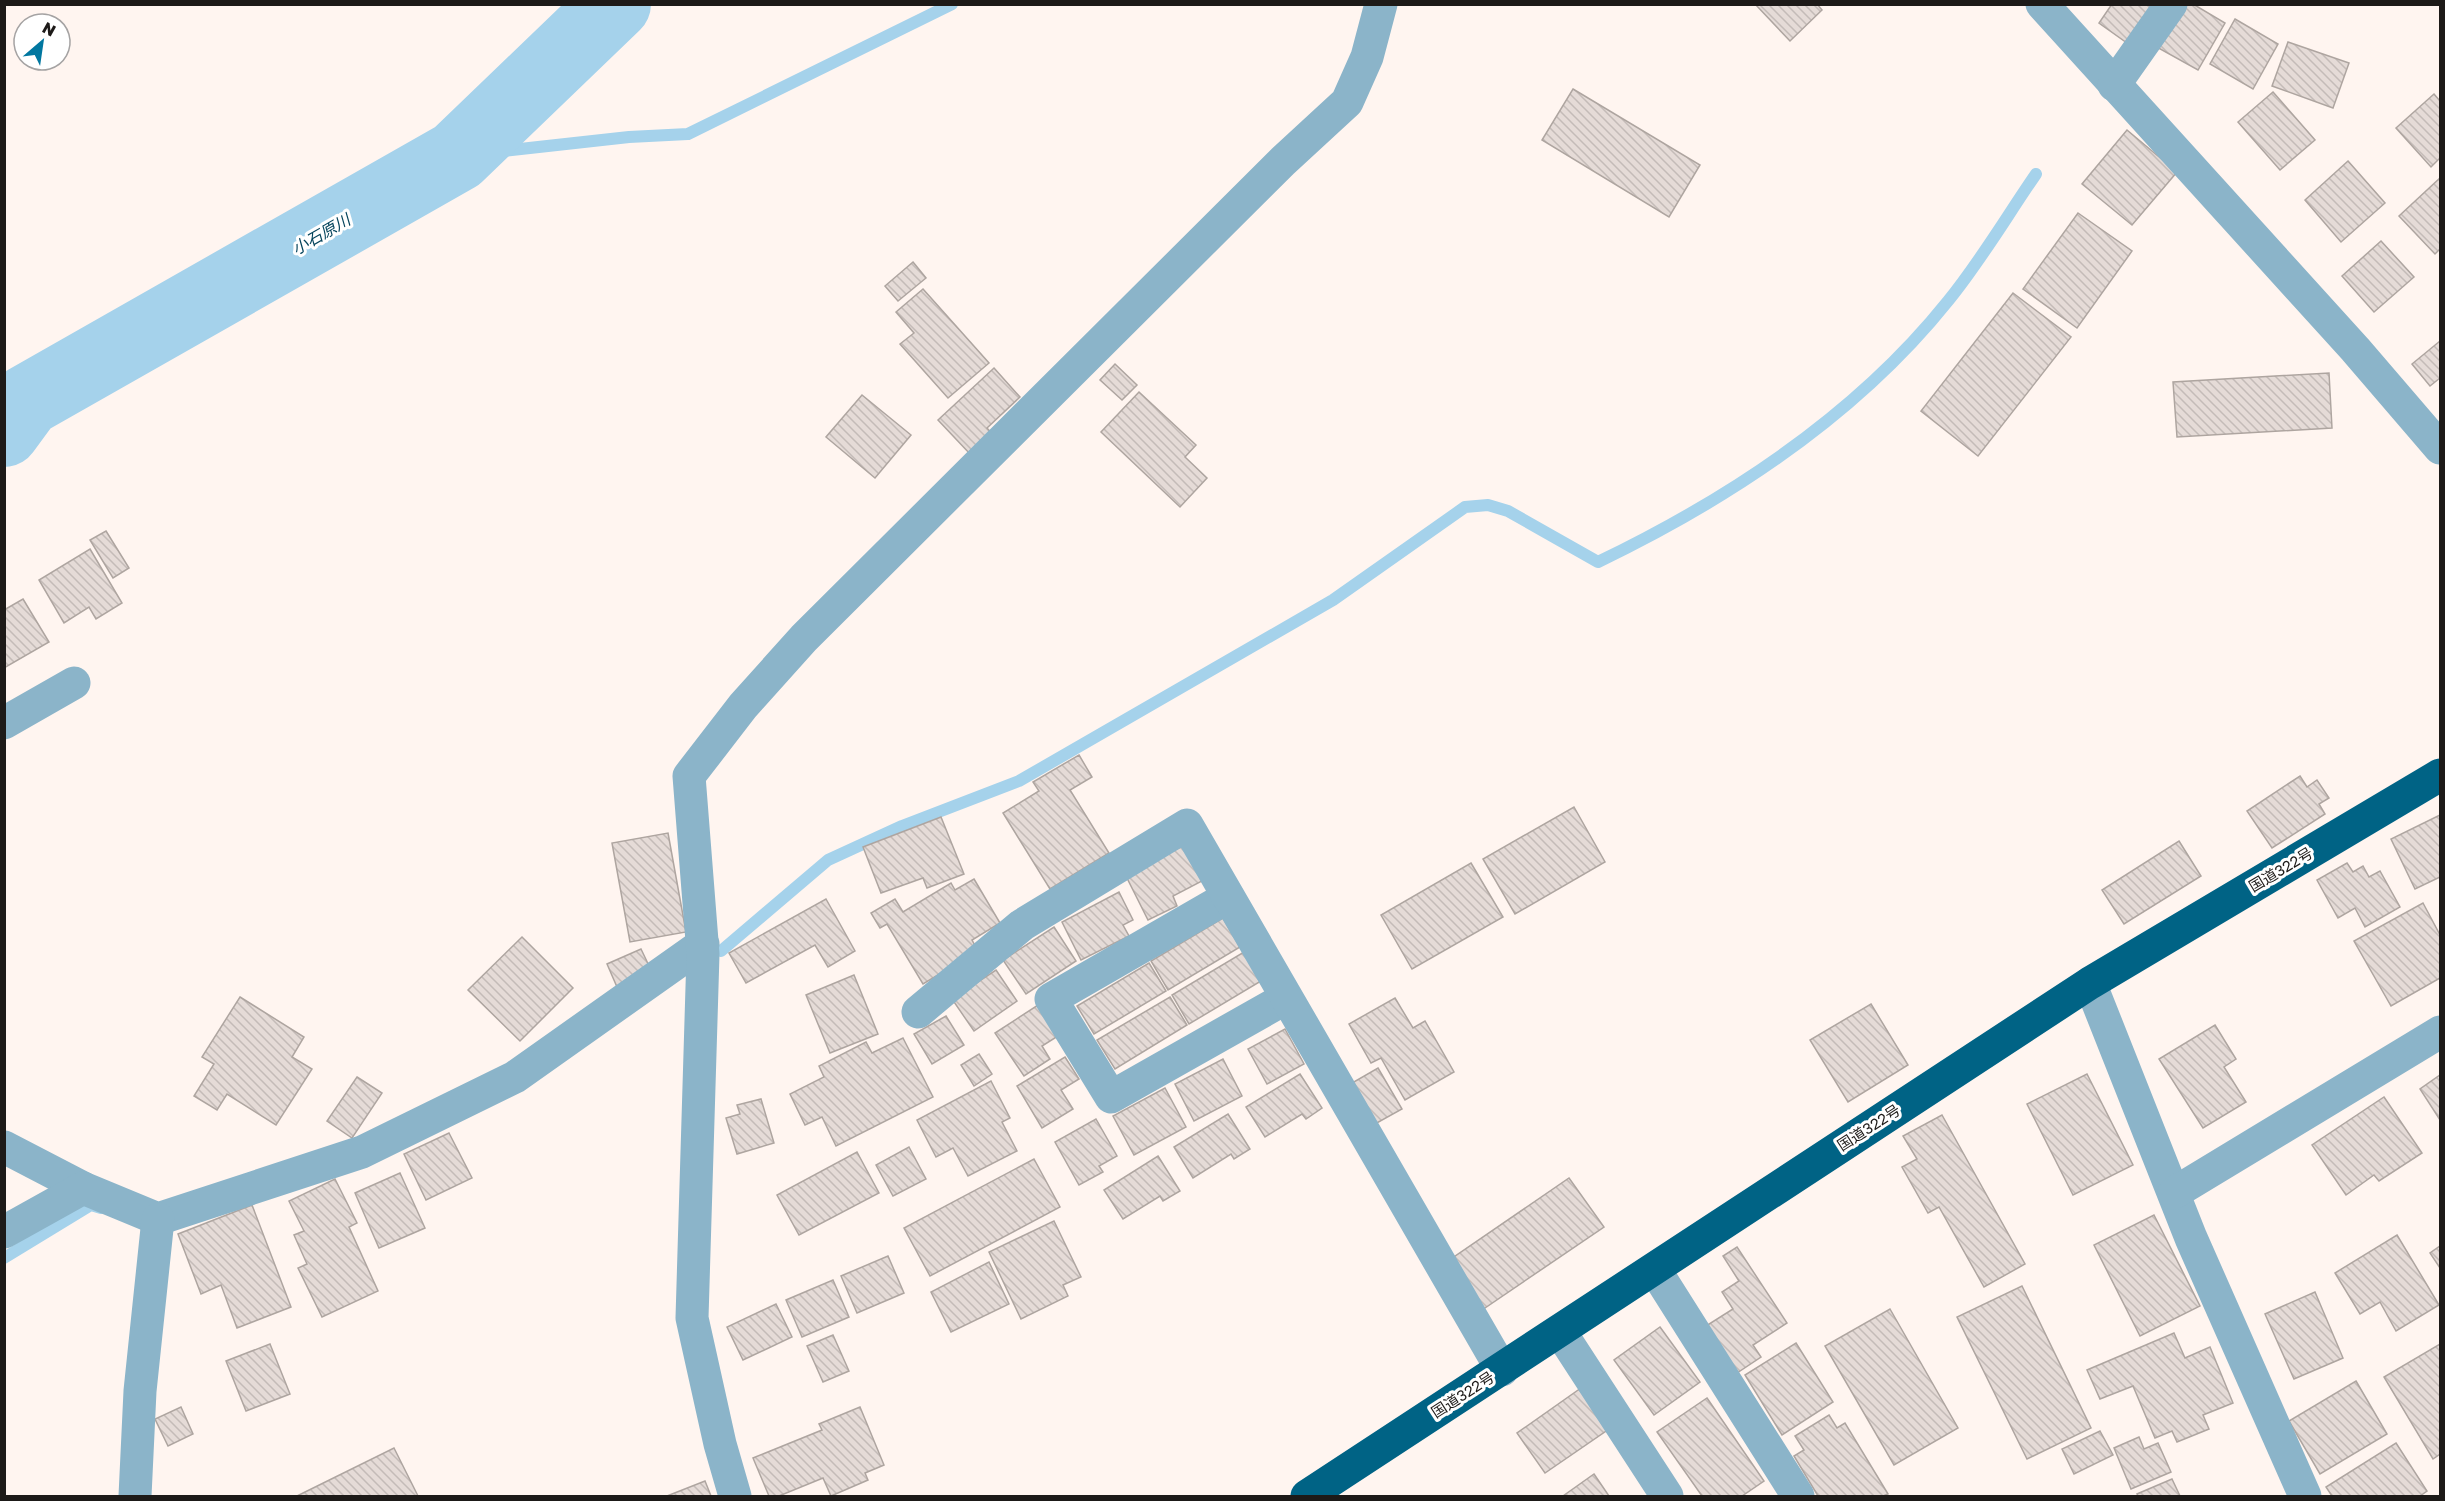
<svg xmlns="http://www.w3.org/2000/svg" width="2445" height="1501" font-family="'Golos Text','Noto Sans JP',sans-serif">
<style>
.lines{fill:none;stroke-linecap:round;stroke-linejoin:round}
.stream{stroke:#a5d2eb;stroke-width:12}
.river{stroke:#a5d2eb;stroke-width:72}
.building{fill:url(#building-back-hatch);stroke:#aea5a0;stroke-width:1.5}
.street{stroke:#8bb4c9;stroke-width:33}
.highway{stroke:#006385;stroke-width:33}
.labels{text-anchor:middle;stroke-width:6;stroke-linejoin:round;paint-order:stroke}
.street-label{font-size:15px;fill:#1d1a18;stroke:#fff}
.water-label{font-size:16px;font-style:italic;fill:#05445c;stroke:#fff}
</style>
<defs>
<pattern id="building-back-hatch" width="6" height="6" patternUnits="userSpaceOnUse" patternTransform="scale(1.5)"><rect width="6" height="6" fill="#e5dbd7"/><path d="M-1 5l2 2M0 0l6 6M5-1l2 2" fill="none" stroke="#c4bbb8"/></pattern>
</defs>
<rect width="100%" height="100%" fill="#fff5f0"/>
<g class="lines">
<g class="stream">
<polyline points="457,156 629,137 688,134 952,4"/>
<path d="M721,951L828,860L902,826L1019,781L1333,600L1465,507L1488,505L1508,511L1598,562C1729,499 1856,416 1948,301C1980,262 2007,216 2036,174"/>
<polyline points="4,1258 91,1205 101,1208"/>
</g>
<polyline class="river" points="4,431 26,401 457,156 615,4"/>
</g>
<g class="building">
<polygon points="1755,4 1817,4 1822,10 1790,41"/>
<polygon points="2112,4 2153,4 2127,43 2099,23"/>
<polygon points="2177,4 2193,4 2225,23 2198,70 2153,45"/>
<polygon points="2235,19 2278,44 2253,89 2210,64"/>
<polygon points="2288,42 2349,63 2333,108 2272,86"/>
<polygon points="1573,89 1700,165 1669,217 1542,140"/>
<polygon points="2273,92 2315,140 2280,170 2238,122"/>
<polygon points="2434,94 2440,101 2440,158 2431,167 2396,128"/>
<polygon points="2127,130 2177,172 2132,225 2082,184"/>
<polygon points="2348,161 2385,203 2341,242 2305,200"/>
<polygon points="2440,178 2440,249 2435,254 2399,216"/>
<polygon points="2078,213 2132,251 2077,328 2023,289"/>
<polygon points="2381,241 2414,277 2374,312 2342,276"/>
<polygon points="913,262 926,278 898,301 885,286"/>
<polygon points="923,289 989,363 948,398 900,344 914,333 896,312"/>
<polygon points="2013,293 2071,337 1978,456 1921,411"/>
<polygon points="2440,341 2440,378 2430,386 2412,364"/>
<polygon points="1115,364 1137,385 1122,400 1100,380"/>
<polygon points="994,368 1020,397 987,428 993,435 971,455 938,420"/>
<polygon points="2329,373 2332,428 2177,437 2173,382"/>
<polygon points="1139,392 1196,445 1185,457 1207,478 1180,507 1101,432"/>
<polygon points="862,395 911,435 875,478 826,437"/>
<polygon points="106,531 129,568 113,578 90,540"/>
<polygon points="90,549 122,603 96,619 89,607 64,623 39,580"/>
<polygon points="23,599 49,642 4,668 4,610"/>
<polygon points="1079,755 1092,777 1070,790 1109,853 1050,889 1003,813 1039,791 1033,782"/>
<polygon points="2300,776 2307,787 2317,780 2329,798 2319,804 2325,814 2272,848 2247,811"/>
<polygon points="1574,807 1605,862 1515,914 1483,859"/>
<polygon points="2440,815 2440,877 2415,889 2391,839"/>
<polygon points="941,817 964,874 927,888 923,878 881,893 863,847"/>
<polygon points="668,833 686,932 630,942 612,843"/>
<polygon points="2179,841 2201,876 2124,924 2102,890"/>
<polygon points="1185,845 1202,881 1173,896 1177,906 1148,920 1125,874"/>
<polygon points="1471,863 1503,917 1412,969 1381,915"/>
<polygon points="2347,863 2353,872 2363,866 2369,877 2380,871 2400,907 2365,927 2355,908 2338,918 2317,880"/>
<polygon points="974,879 1000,923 972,940 978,951 923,984 887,924 880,928 871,913 895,899 903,912 951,883 955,890"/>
<polygon points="1119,892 1133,920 1123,925 1129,936 1081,960 1062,922"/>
<polygon points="826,899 855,951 828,967 815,945 746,983 729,953"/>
<polygon points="2423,903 2440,935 2440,978 2391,1006 2354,941"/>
<polygon points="1223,918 1240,947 1168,990 1151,961"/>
<polygon points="1054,927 1076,961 1026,994 1003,960"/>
<polygon points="522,937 573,988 520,1041 468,990"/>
<polygon points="641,949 652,972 617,987 607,964"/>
<polygon points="1244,952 1261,981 1189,1024 1172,995"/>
<polygon points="1149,963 1166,991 1094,1034 1077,1006"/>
<polygon points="996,970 1017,1001 974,1031 952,999"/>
<polygon points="854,975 878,1034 830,1053 806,995"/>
<polygon points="240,997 304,1037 292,1057 312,1069 276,1125 227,1094 217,1110 194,1096 214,1064 202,1057"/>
<polygon points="1170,997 1187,1025 1115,1069 1097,1040"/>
<polygon points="1395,998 1413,1028 1425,1021 1454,1072 1405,1100 1381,1058 1371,1063 1349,1024"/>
<polygon points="1871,1004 1908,1065 1848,1102 1810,1040"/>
<polygon points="1038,1005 1058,1036 1042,1046 1050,1059 1024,1076 995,1033"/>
<polygon points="946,1016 964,1045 932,1064 914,1034"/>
<polygon points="2215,1025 2236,1059 2224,1067 2246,1102 2203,1128 2159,1059"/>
<polygon points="1285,1029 1304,1064 1267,1084 1248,1049"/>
<polygon points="903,1038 933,1097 836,1146 822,1117 805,1125 790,1094 824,1077 819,1066 866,1042 872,1053"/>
<polygon points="979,1054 992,1074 974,1086 961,1065"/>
<polygon points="1065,1057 1079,1079 1061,1090 1073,1109 1042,1128 1017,1086"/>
<polygon points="1223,1059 1242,1096 1194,1121 1175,1084"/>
<polygon points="1378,1068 1402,1109 1375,1124 1352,1083"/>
<polygon points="1300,1074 1322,1108 1306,1119 1302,1114 1265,1137 1246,1107"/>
<polygon points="2087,1074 2133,1165 2073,1195 2027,1104"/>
<polygon points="2440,1075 2440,1120 2420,1089"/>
<polygon points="357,1077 382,1093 352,1138 327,1121"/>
<polygon points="991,1081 1010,1118 1002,1122 1017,1151 968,1176 953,1148 936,1157 917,1120"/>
<polygon points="1165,1088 1186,1127 1134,1155 1113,1116"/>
<polygon points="2384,1097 2422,1153 2379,1181 2374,1175 2346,1195 2312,1145"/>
<polygon points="761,1099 774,1143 737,1154 726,1118 740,1114 737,1105"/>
<polygon points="1228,1114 1250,1149 1234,1159 1231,1154 1193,1178 1174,1147"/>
<polygon points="1942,1115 2025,1264 1984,1287 1939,1207 1928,1213 1902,1167 1917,1159 1903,1136"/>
<polygon points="1096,1119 1117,1156 1099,1166 1103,1172 1079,1185 1055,1142"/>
<polygon points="449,1133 472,1178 426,1200 404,1154"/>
<polygon points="909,1147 926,1179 893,1196 876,1165"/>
<polygon points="857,1152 879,1193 799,1235 777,1195"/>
<polygon points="1158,1156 1180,1191 1163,1201 1160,1196 1123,1219 1104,1190"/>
<polygon points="1034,1159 1060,1207 930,1276 904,1228"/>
<polygon points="400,1173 425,1228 379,1248 355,1193"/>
<polygon points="1569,1178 1604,1227 1482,1310 1448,1261"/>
<polygon points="335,1179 357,1223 349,1227 378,1291 322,1317 298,1268 307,1264 294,1235 304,1231 289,1201"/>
<polygon points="252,1205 291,1307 237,1328 221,1285 201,1294 178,1234"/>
<polygon points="2154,1215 2200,1306 2140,1336 2094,1245"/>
<polygon points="1054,1221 1081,1277 1063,1285 1068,1296 1021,1319 989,1252"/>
<polygon points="2397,1235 2439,1305 2396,1331 2380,1302 2360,1314 2335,1273"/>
<polygon points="2440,1246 2440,1268 2430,1253"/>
<polygon points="1737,1247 1787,1323 1753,1345 1761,1357 1737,1373 1706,1326 1733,1309 1722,1292 1739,1281 1723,1256"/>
<polygon points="888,1256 904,1293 857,1313 841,1276"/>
<polygon points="989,1262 1009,1304 951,1332 931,1292"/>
<polygon points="833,1280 849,1317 802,1337 786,1300"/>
<polygon points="2022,1286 2091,1428 2027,1459 1957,1317"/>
<polygon points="2315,1292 2343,1358 2294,1379 2265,1314"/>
<polygon points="776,1304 792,1337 743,1360 727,1327"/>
<polygon points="1890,1309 1958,1428 1894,1465 1825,1346"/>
<polygon points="1660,1327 1700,1382 1654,1415 1614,1360"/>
<polygon points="2174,1333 2185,1358 2210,1347 2233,1403 2203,1415 2209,1429 2177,1442 2172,1431 2155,1438 2133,1386 2100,1399 2087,1370"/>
<polygon points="833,1335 849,1371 823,1382 807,1346"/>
<polygon points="1796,1343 1833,1402 1782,1435 1745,1375"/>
<polygon points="270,1344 290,1394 246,1411 226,1361"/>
<polygon points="2440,1344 2440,1454 2433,1459 2384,1377"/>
<polygon points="2356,1381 2387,1434 2320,1474 2289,1421"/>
<polygon points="1581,1388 1609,1429 1545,1473 1517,1433"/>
<polygon points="1707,1398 1764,1481 1742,1496 1702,1496 1657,1432"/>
<polygon points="181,1407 193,1434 168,1446 155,1419"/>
<polygon points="860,1407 884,1465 865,1473 868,1480 831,1496 823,1478 779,1496 769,1496 753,1458 822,1430 819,1424"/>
<polygon points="1829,1415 1837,1428 1845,1423 1888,1494 1883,1496 1818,1496 1794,1456 1804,1450 1795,1436"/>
<polygon points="2100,1431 2113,1455 2074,1474 2062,1449"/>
<polygon points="2139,1437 2144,1449 2158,1443 2171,1472 2131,1489 2114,1448"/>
<polygon points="2396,1443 2427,1491 2420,1496 2332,1496 2326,1487"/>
<polygon points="394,1448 418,1496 297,1496"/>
<polygon points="1594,1474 1609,1496 1563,1496"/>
<polygon points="2172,1479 2180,1496 2138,1496 2137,1494"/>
<polygon points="705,1481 711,1496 667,1496"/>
</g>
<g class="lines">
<g class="street">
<polyline points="2042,4 2355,349 2440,448"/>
<polyline points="2114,85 2171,4"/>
<polyline points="4,723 74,683"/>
<polyline points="1228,897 1051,999 1111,1097 1286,998"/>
<polyline points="2090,983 2191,1238 2305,1496"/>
<polyline points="918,1012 1022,925 1187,825 1502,1370"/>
<polyline points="4,1147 83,1188"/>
<polyline points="2174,1193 2440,1032"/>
<polyline points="4,1232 83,1188 158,1219 362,1152 515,1077 703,944"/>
<polyline points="1655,1270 1798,1496"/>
<polyline points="1561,1333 1667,1496"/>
<polyline points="135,1496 140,1391 158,1219"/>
<polyline points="735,1496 720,1444 692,1318 703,954 689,776 743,706 804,638 1283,161 1347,102 1367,57 1381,4"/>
</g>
<polyline class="highway" points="1307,1496 2090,983 2440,775"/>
</g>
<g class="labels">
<g class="street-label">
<text transform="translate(2281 870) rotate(-31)" y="5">国道322号</text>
<text transform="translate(1869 1128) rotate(-33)" y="5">国道322号</text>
<text transform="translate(1463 1395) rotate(-33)" y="5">国道322号</text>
</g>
<g class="water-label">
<text transform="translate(321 234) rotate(-30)" y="6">小石原川</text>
</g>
</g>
<rect width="2445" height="1501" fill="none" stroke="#1d1a18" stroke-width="12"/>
<g transform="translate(42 42) rotate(29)"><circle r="28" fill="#ffffff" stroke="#a5a3a3" stroke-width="1.5"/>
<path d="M0-4.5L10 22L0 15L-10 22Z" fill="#0177a0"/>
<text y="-9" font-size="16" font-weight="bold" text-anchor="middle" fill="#1d1a18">N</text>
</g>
</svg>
